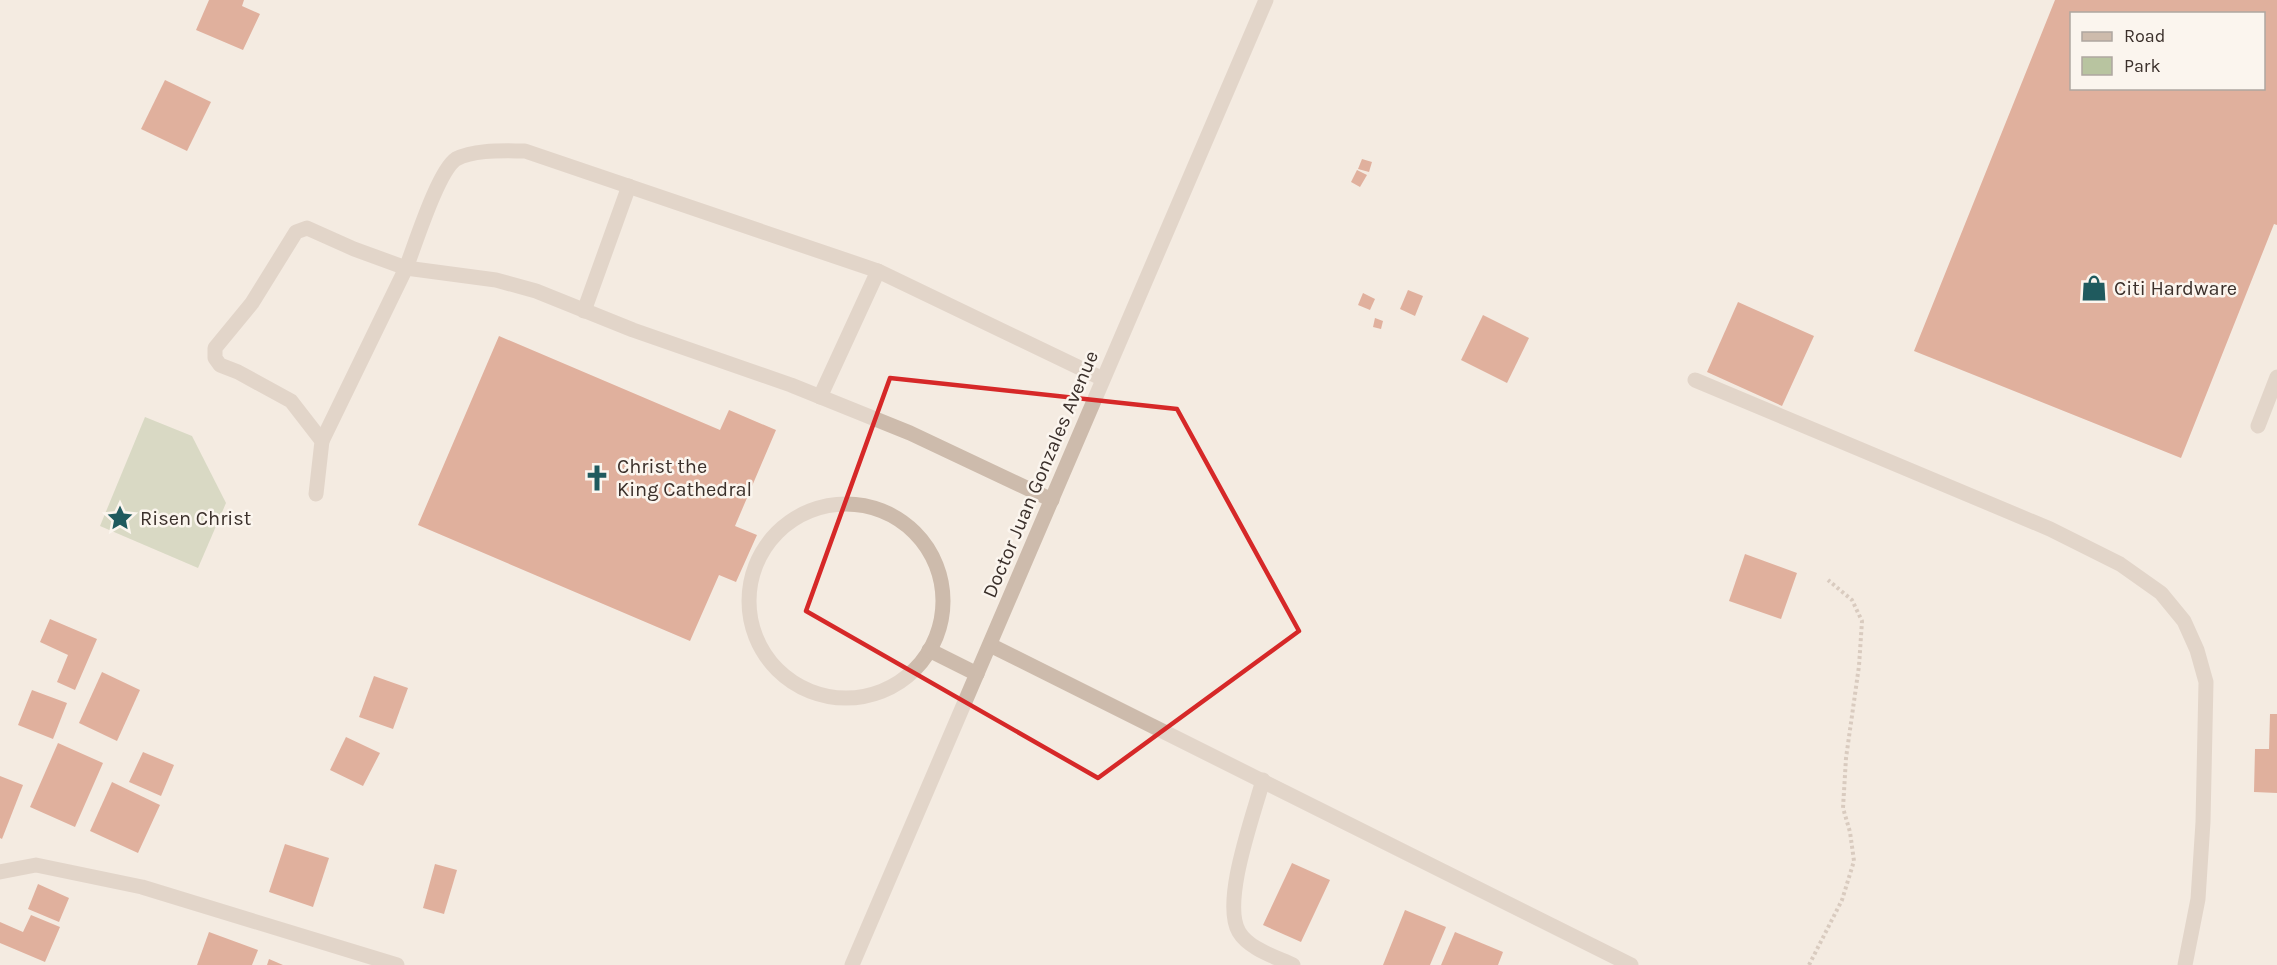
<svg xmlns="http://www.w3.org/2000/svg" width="2277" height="965" font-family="Karla,sans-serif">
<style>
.green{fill:#b8c4a0}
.building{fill:#c8694b;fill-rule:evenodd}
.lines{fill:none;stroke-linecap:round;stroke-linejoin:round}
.path{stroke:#b9a596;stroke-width:4;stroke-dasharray:3 3;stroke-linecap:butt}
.minor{stroke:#cdbbac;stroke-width:15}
.marked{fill:none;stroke:#d62828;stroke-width:4.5;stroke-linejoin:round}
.labels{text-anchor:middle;stroke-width:5;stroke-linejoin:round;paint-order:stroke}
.poi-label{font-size:20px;fill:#3b302b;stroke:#fbf5ee;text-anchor:start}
.street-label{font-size:20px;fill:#3b302b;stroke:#fbf5ee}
</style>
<rect width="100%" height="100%" fill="#f4ebe1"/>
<polygon class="green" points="145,417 192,436 226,503 198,568 100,526"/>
<g class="building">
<polygon points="209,0 244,0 242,6 260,14 243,50 196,30"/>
<path d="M2055,0H2277V225L2274,224L2181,458L1914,351ZM2072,14H2264V88H2072Z"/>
<polygon points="165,80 211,102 187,151 141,129"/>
<polygon points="1362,159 1372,162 1369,172 1358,169"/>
<polygon points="1357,170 1367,175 1360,187 1351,182"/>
<polygon points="1408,290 1423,296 1415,316 1400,309"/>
<polygon points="1363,293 1375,299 1370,310 1358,305"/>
<polygon points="1738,302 1814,336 1782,406 1707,372"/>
<polygon points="1483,315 1529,338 1507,383 1461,360"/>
<polygon points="1375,318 1383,321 1381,329 1373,327"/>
<polygon points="499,336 720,430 729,410 776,430 735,526 757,535 736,582 719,575 690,641 418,525"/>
<polygon points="1745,554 1797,573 1781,619 1729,601"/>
<polygon points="50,619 97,639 75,690 57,682 68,655 40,642"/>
<polygon points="102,672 140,690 117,741 79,723"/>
<polygon points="374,676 408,688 393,729 359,717"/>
<polygon points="32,690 67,703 53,739 18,725"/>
<polygon points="2270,714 2277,714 2277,793 2254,792 2255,749 2269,749"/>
<polygon points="346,737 380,753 363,786 330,770"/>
<polygon points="58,743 103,763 75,827 30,807"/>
<polygon points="143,752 174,765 161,796 129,782"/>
<polygon points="0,776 23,785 2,839 0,838"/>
<polygon points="112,782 160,805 138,853 90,831"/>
<polygon points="285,844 329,858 313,907 269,892"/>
<polygon points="1292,863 1330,880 1301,942 1263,925"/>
<polygon points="435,864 457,870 444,914 423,908"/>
<polygon points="38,884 69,898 59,922 28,909"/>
<polygon points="1405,910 1446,927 1430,965 1383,965"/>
<polygon points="31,915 60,927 45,962 0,943 0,922 23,932"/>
<polygon points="209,932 258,950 252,965 197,965"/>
<polygon points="1455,932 1503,952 1498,965 1441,965"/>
<polygon points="269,959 283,965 267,965"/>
</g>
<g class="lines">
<polyline class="path" points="1809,965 1842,900 1854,861 1850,832 1843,808 1846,758 1859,666 1862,621 1852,600 1828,580"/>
<g class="minor">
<polyline points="584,311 629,186"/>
<polyline points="1695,380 2050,529 2120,564 2161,593 2184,621 2197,650 2206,682 2203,822 2198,899 2185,965"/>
<polyline points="820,397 878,271"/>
<polyline points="2258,426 2277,377"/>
<polyline points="322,441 406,268 496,280 536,291 633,330 791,385 910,433 1052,500"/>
<path d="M316,494L322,441L291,401L238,372L220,365L215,358V348L252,303L296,232L307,228L354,249L406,268C415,245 438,171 456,159C475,149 505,151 525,151L878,271L1103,379"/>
<circle cx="846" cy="601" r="97"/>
<polyline points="990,645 1631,965"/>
<polyline points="929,650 977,674"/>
<path d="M1263,780C1254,814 1221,902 1239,932C1249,949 1276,957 1293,965"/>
<polyline points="0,872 36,865 142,887 397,965"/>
<polyline points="852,965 1266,0"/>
</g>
</g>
<path d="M0 0H2277V965H0ZM890,378L1177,409L1299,631L1098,778L806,611Z" fill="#f4ebe1" fill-opacity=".55" fill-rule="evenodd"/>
<path class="marked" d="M890,378L1177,409L1299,631L1098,778L806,611Z"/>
<defs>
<g id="shop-bare" transform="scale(2.07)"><path d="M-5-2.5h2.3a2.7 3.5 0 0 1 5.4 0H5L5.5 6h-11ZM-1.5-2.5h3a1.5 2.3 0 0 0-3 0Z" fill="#1f5a5e" stroke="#fbf5ee" stroke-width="2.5" paint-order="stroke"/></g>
<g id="church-bare" transform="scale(2.07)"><path d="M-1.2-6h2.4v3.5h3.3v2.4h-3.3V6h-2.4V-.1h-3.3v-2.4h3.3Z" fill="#1f5a5e" stroke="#fbf5ee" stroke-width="2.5" paint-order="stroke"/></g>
<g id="sight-bare" transform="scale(2.07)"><path d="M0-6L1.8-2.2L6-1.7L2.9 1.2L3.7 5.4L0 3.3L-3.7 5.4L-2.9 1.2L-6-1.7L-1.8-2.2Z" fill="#1f5a5e" stroke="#fbf5ee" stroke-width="2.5" paint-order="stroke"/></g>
</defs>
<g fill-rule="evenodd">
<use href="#shop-bare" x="2094" y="288"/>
<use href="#church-bare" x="597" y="478"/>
<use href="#sight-bare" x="120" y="518"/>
</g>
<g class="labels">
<g class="poi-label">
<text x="2114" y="295">Citi Hardware</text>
<text x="617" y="473">Christ the<tspan x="617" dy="23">King Cathedral</tspan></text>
<text x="140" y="525">Risen Christ</text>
</g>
<g class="street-label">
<text transform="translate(1040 474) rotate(-67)" y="7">Doctor Juan Gonzales Avenue</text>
</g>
</g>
<rect x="2070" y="12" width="195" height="78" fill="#fbf5ee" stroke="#aea6a0" stroke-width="1.5"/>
<rect x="2082" y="32" width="30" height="9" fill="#cdbbac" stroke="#aea6a0" stroke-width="1.5"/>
<text x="2124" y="42" font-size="18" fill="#3b302b">Road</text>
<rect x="2082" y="57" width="30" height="18" fill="#b8c4a0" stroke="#aea6a0" stroke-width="1.5"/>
<text x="2124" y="72" font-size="18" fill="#3b302b">Park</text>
</svg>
